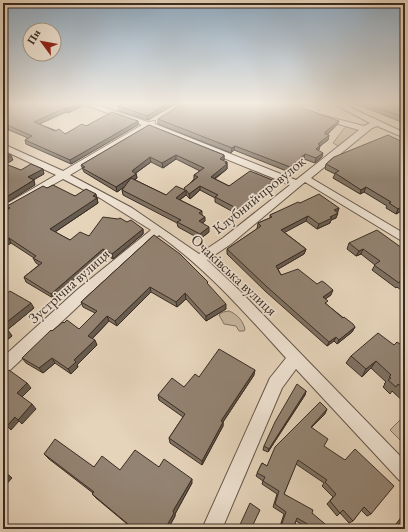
<svg xmlns="http://www.w3.org/2000/svg" width="408" height="532" font-family="'EB Garamond',serif">
<style>
.green{fill:#c8b7a0;stroke:#817262}
.lines{fill:none;stroke-linecap:round;stroke-linejoin:round}
.street-casing{stroke:#65564a;stroke-width:2}
.street{fill:#eee2d2;fill-rule:evenodd}
.wall{fill:#7e7162;stroke:#3a2d24;fill-rule:evenodd}
.shaded-wall{fill:#675c50;stroke:#3a2d24}
.building{fill:#938372;stroke:#3a2d24}
.labels{text-anchor:middle;stroke-width:3.5;stroke-linejoin:round;paint-order:stroke}
.street-label{font-size:15px;fill:#3a2d24;stroke:#eee2d2}
</style>
<rect width="100%" height="100%" fill="#e5d3ba"/>
<filter id="stains"><feTurbulence type="fractalNoise" baseFrequency=".005" numOctaves="4"/><feColorMatrix values="0 0 0 0 .2 0 0 0 0 .09 0 0 0 0 .02 0 0 0 .5 -.17"/></filter>
<radialGradient id="worn" r=".72"><stop offset=".6" stop-color="#630" stop-opacity="0"/><stop offset="1" stop-color="#630" stop-opacity=".3"/></radialGradient>
<g class="green">
<polygon points="346,126 354,128 358,131 340,147 333,143"/>
<path d="M229,311C237,314 243,321 245,329L244,331H239L236,326L224,324L219,315L223,312Z"/>
<polygon points="402,418 405,421 405,445 390,430"/>
</g>
<g class="lines">
<g class="street-casing">
<path id="street" d="M82,104H93L148,122L155,121V124L296,180L359,130L321,119V115L364,126L370,123L334,104H343L405,133V138L377,126L372,128L311,178L405,234V243L305,182L231,244L207,260L241,292L405,461V483L399,480L296,369L282,388L222,529H202L270,378L286,358C246,314 208,270 159,235L87,298L8,372L3,374V357L77,290L151,230L100,198L63,179L3,213V206L56,175L3,150V144L63,171L142,125ZM149,128L155,130L290,185L223,238L199,254L132,208L70,175Z"/>
</g>
<use href="#street" class="street"/>
</g>
<g class="wall">
<polygon points="3,104 82,106 68,113 66,112 39,124 65,134 86,126 138,121 138,125 71,164 26,144 25,140 28,138 9,130 3,131"/>
<polygon points="175,104 148,120 119,111 118,106"/>
<polygon points="297,104 312,104 304,106"/>
<polygon points="356,104 405,104 405,126 403,126 404,123"/>
<polygon points="158,119 339,121 337,125 327,135 329,135 328,140 320,146 318,151 322,157 315,163 304,159 289,172 234,150 231,153 158,124"/>
<path d="M149,125L224,155V160L223,161L227,162V169L215,179L229,186H274L237,214L215,202V198L200,190L190,199L186,195L180,200L202,211V215L205,221L202,223L209,232L200,239L178,227L177,223L123,195L122,190L125,186L117,192L84,172L81,165ZM176,159L200,171L194,175V179L185,189L166,195L135,180L137,178L136,173L151,162L163,168Z"/>
<polygon points="334,157 405,209 396,214 386,208 387,206 364,192 360,194 333,178 335,174 325,169 326,164"/>
<polygon points="47,188 75,196 98,199 97,199 98,203 55,232 70,240 89,236 127,222 143,229 143,234 113,259 104,254 53,298 26,282 24,277 39,265 36,263 33,258 34,258 11,243 6,246 3,244 3,212 9,209 7,206"/>
<polygon points="300,203 339,208 336,218 331,220 330,223 317,229 306,221 284,232 306,249 304,254 278,269 281,275 317,284 331,295 325,299 326,304 355,327 352,332 337,344 334,341 327,346 265,291 227,254 227,249 257,229 258,223 270,218 270,215"/>
<polygon points="154,235 208,285 226,309 206,321 186,299 177,307 151,292 117,326 109,321 92,339 97,345 77,365 78,367 71,374 55,363 43,373 26,363 22,358 52,331 64,323 79,329 95,313 83,307 81,302"/>
<polygon points="349,243 402,248 405,247 405,293 397,287 396,288 372,270 375,265 361,254 356,256 347,249"/>
<polygon points="3,296 34,308 7,330 12,336 3,343 4,311 3,310"/>
<polygon points="405,344 405,403 392,391 390,394 383,387 385,384 384,384 386,382 371,368 362,377 346,363 351,356 394,345 403,346"/>
<polygon points="254,375 223,422 223,426 202,465 170,443 169,438 183,417 159,400 158,395 184,387 199,377"/>
<polygon points="306,391 305,395 268,452 263,450 264,446"/>
<polygon points="405,412 405,417 402,415"/>
<polygon points="325,414 311,428 371,514 367,516 361,510 353,521 349,523 340,513 337,516 327,504 333,497 322,486 324,483 296,464 284,494 312,513 323,529 309,529 296,521 293,529 279,529 284,514 273,507 277,494 262,484 263,481 256,476 262,463 267,466"/>
<polygon points="44,454 94,467 120,470 159,467 192,483 175,514 175,516 168,529 133,529 96,498 92,494 93,493 49,459"/>
<polygon points="405,514 405,529 392,529 403,515"/>
</g>
<g class="shaded-wall">
<polygon points="76,104 82,104 82,106 68,113 67,109"/>
<polygon points="167,104 175,104 148,120 147,116"/>
<polygon points="304,104 312,104 304,106"/>
<polygon points="65,108 66,112 35,126 34,122"/>
<polygon points="138,121 138,125 71,164 70,160"/>
<polygon points="339,121 337,125 324,137 325,132"/>
<polygon points="7,125 9,130 3,131 3,127"/>
<polygon points="329,135 328,140 320,146 319,150 315,154 318,144"/>
<polygon points="235,146 234,150 231,153 232,148"/>
<polygon points="323,153 322,157 315,163 316,158"/>
<polygon points="305,154 304,159 289,172 290,167"/>
<polygon points="11,155 13,160 3,166 3,160"/>
<polygon points="176,155 176,159 163,168 162,163"/>
<polygon points="224,155 224,160 219,164 220,159"/>
<polygon points="150,157 151,162 133,175 132,171"/>
<polygon points="227,162 227,169 211,181 211,177"/>
<polygon points="43,169 44,174 30,182 28,177"/>
<polygon points="136,174 137,178 117,192 116,187"/>
<polygon points="34,180 35,185 3,205 3,199"/>
<polygon points="275,181 274,186 237,214 238,209"/>
<polygon points="200,186 200,190 190,199 189,194"/>
<polygon points="366,187 364,192 360,194 361,190"/>
<polygon points="186,190 186,195 176,202 176,198"/>
<polygon points="96,194 98,203 52,234 50,229"/>
<polygon points="405,205 405,209 396,214 398,209"/>
<polygon points="339,208 337,213 334,210"/>
<polygon points="338,213 336,218 331,220 330,223 317,229 319,224 330,217"/>
<polygon points="308,216 306,221 280,235 281,230"/>
<polygon points="205,217 205,221 199,226 199,221"/>
<polygon points="209,227 209,232 200,239 200,234"/>
<polygon points="143,229 143,234 113,259 112,254"/>
<polygon points="9,238 11,243 6,246 4,241"/>
<polygon points="103,249 104,254 53,298 51,294"/>
<polygon points="306,249 304,254 275,271 276,266"/>
<polygon points="363,249 361,254 356,256 359,251"/>
<polygon points="150,287 151,292 117,326 115,321"/>
<polygon points="333,290 331,295 321,302 323,297"/>
<polygon points="185,293 186,299 177,307 176,302"/>
<polygon points="31,303 34,308 6,331 3,328 3,325"/>
<polygon points="226,304 226,309 206,321 206,316"/>
<polygon points="107,316 109,321 90,341 88,336"/>
<polygon points="355,327 352,332 337,344 339,340"/>
<polygon points="8,330 12,336 3,343 3,335"/>
<polygon points="336,337 334,341 327,346 329,342"/>
<polygon points="95,340 97,345 77,365 78,367 71,374 68,369 74,360"/>
<polygon points="52,358 55,363 43,373 39,368"/>
<polygon points="376,361 371,368 362,377 366,369"/>
<polygon points="255,370 254,375 221,425 221,421"/>
<polygon points="27,383 31,388 21,398 17,393"/>
<polygon points="306,391 305,395 268,452 269,449"/>
<polygon points="32,404 36,409 22,424 18,420"/>
<polygon points="327,409 325,414 308,431 311,427"/>
<polygon points="15,417 19,421 11,430 7,426"/>
<polygon points="223,422 223,426 202,465 202,461"/>
<polygon points="3,423 5,425 3,428"/>
<polygon points="3,470 12,478 3,488"/>
<polygon points="192,479 192,483 175,514 175,516 168,529 165,529 173,511"/>
</g>
<g class="building">
<polygon points="3,104 76,104 67,109 65,108 34,122 55,131 59,129 65,134 82,124 86,126 112,112 138,121 70,160 25,140 32,136 7,125 3,127"/>
<polygon points="122,104 167,104 147,116 118,106"/>
<polygon points="182,104 292,104 339,121 325,132 325,134 329,135 318,144 320,145 316,149 323,153 316,158 305,154 290,167 235,146 232,148 158,119"/>
<polygon points="368,104 405,104 405,118"/>
<polygon points="149,125 224,155 220,159 227,162 225,163 227,164 211,177 229,186 250,171 275,181 238,209 215,197 218,195 200,186 189,194 186,190 176,198 202,211 199,213 205,217 199,221 209,227 200,234 177,222 181,220 122,190 131,178 166,195 176,186 185,190 184,188 198,177 194,175 204,168 176,155 162,163 150,157 132,171 136,174 116,187 82,168 85,167 81,165"/>
<polygon points="388,135 405,143 405,205 398,209 389,203 391,202 366,187 361,190 335,173 339,171 326,164 334,157"/>
<polygon points="3,153 11,155 3,160"/>
<polygon points="3,163 21,170 31,164 43,169 28,177 34,180 3,199"/>
<polygon points="53,185 75,196 86,189 96,194 93,196 97,198 50,229 70,240 80,232 89,236 103,217 118,219 120,218 127,222 131,220 143,229 112,254 103,249 51,294 24,277 42,263 33,258 36,256 9,238 4,241 3,241 3,212 10,208 7,206 43,186 47,188"/>
<polygon points="319,194 339,208 334,210 338,213 330,217 332,218 319,224 308,216 281,230 306,249 276,266 281,275 298,269 317,284 322,281 325,283 333,290 323,297 328,301 325,303 343,318 344,317 353,324 355,327 339,340 336,337 329,342 266,286 227,249 261,226 258,223 272,217 270,215 298,202 300,203"/>
<polygon points="377,230 402,248 404,246 405,247 405,285 400,281 399,283 374,265 380,261 363,249 359,251 349,243"/>
<polygon points="154,235 180,254 208,282 207,283 226,304 206,316 185,293 176,302 150,287 115,321 107,316 88,336 95,340 74,360 76,362 68,369 52,358 39,368 22,358 51,330 52,331 63,322 64,323 67,320 79,329 97,311 81,302"/>
<polygon points="10,291 31,303 3,325 3,311 6,309 3,307 3,296"/>
<polygon points="3,327 8,330 3,335"/>
<polygon points="378,333 394,345 397,342 403,346 405,344 405,390 398,384 396,387 388,380 391,378 389,377 391,375 376,361 366,369 351,356"/>
<polygon points="219,349 255,370 221,421 223,422 202,461 169,438 185,414 158,395 172,378 184,387 195,374 199,377"/>
<polygon points="9,370 27,383 17,393 32,404 18,420 15,417 7,426 3,423 3,376"/>
<polygon points="297,384 306,391 269,449 264,446 275,422"/>
<polygon points="320,402 327,409 311,427 328,439 324,446 345,460 355,449 394,486 371,514 364,507 353,521 343,510 340,513 330,501 336,494 325,482 327,480 298,460 284,494 313,510 312,513 325,524 323,529 316,529 297,518 293,529 280,529 286,512 275,504 279,491 263,481 265,477 257,473 262,463 267,466 275,447"/>
<polygon points="55,439 94,467 102,456 120,470 135,450 159,467 164,459 192,479 173,511 174,513 165,529 134,529 92,494 94,492 44,454"/>
<polygon points="3,471 8,475 3,480"/>
<polygon points="250,503 260,510 251,529 238,529"/>
<polygon points="405,516 405,529 396,529"/>
<polygon points="43,526 46,529 40,529"/>
</g>
<linearGradient id="sky" x2="0" y2="1"><stop stop-color="#8faac1"/><stop offset="0.58" stop-color="#f3ebe0"/><stop offset="1" stop-color="#f3ebe0" stop-opacity="0"/></linearGradient>
<rect width="408" height="179" fill="url(#sky)"/>
<g class="labels">
<g class="street-label">
<text transform="translate(259 195) rotate(-39)" y="5">Клубний провулок</text>
<text transform="translate(234 275) rotate(43)" y="5">Очаківська вулиця</text>
<text transform="translate(69 286) rotate(-42)" y="5">Зустрічна вулиця</text>
</g>
</g>
<rect width="408" height="532" fill="none" stroke="#e5d3ba" stroke-width="16"/>
<rect x="4" y="4" width="400" height="524" fill="none" stroke="#3a2d24" stroke-width="2"/>
<rect x="8" y="8" width="392" height="516" fill="none" stroke="#3a2d24"/>
<g transform="translate(42 42) rotate(302)"><circle r="19" fill="#eee2d2" stroke="#a69a8c"/>
<path d="M0-3L7 15L0 10L-7 15Z" fill="#8f2418"/>
<text y="-6" font-size="11" font-weight="bold" text-anchor="middle" fill="#3a2d24">Пн</text>
</g>
<rect width="100%" height="100%" filter="url(#stains)"/>
<rect width="100%" height="100%" fill="url(#worn)"/>
</svg>
